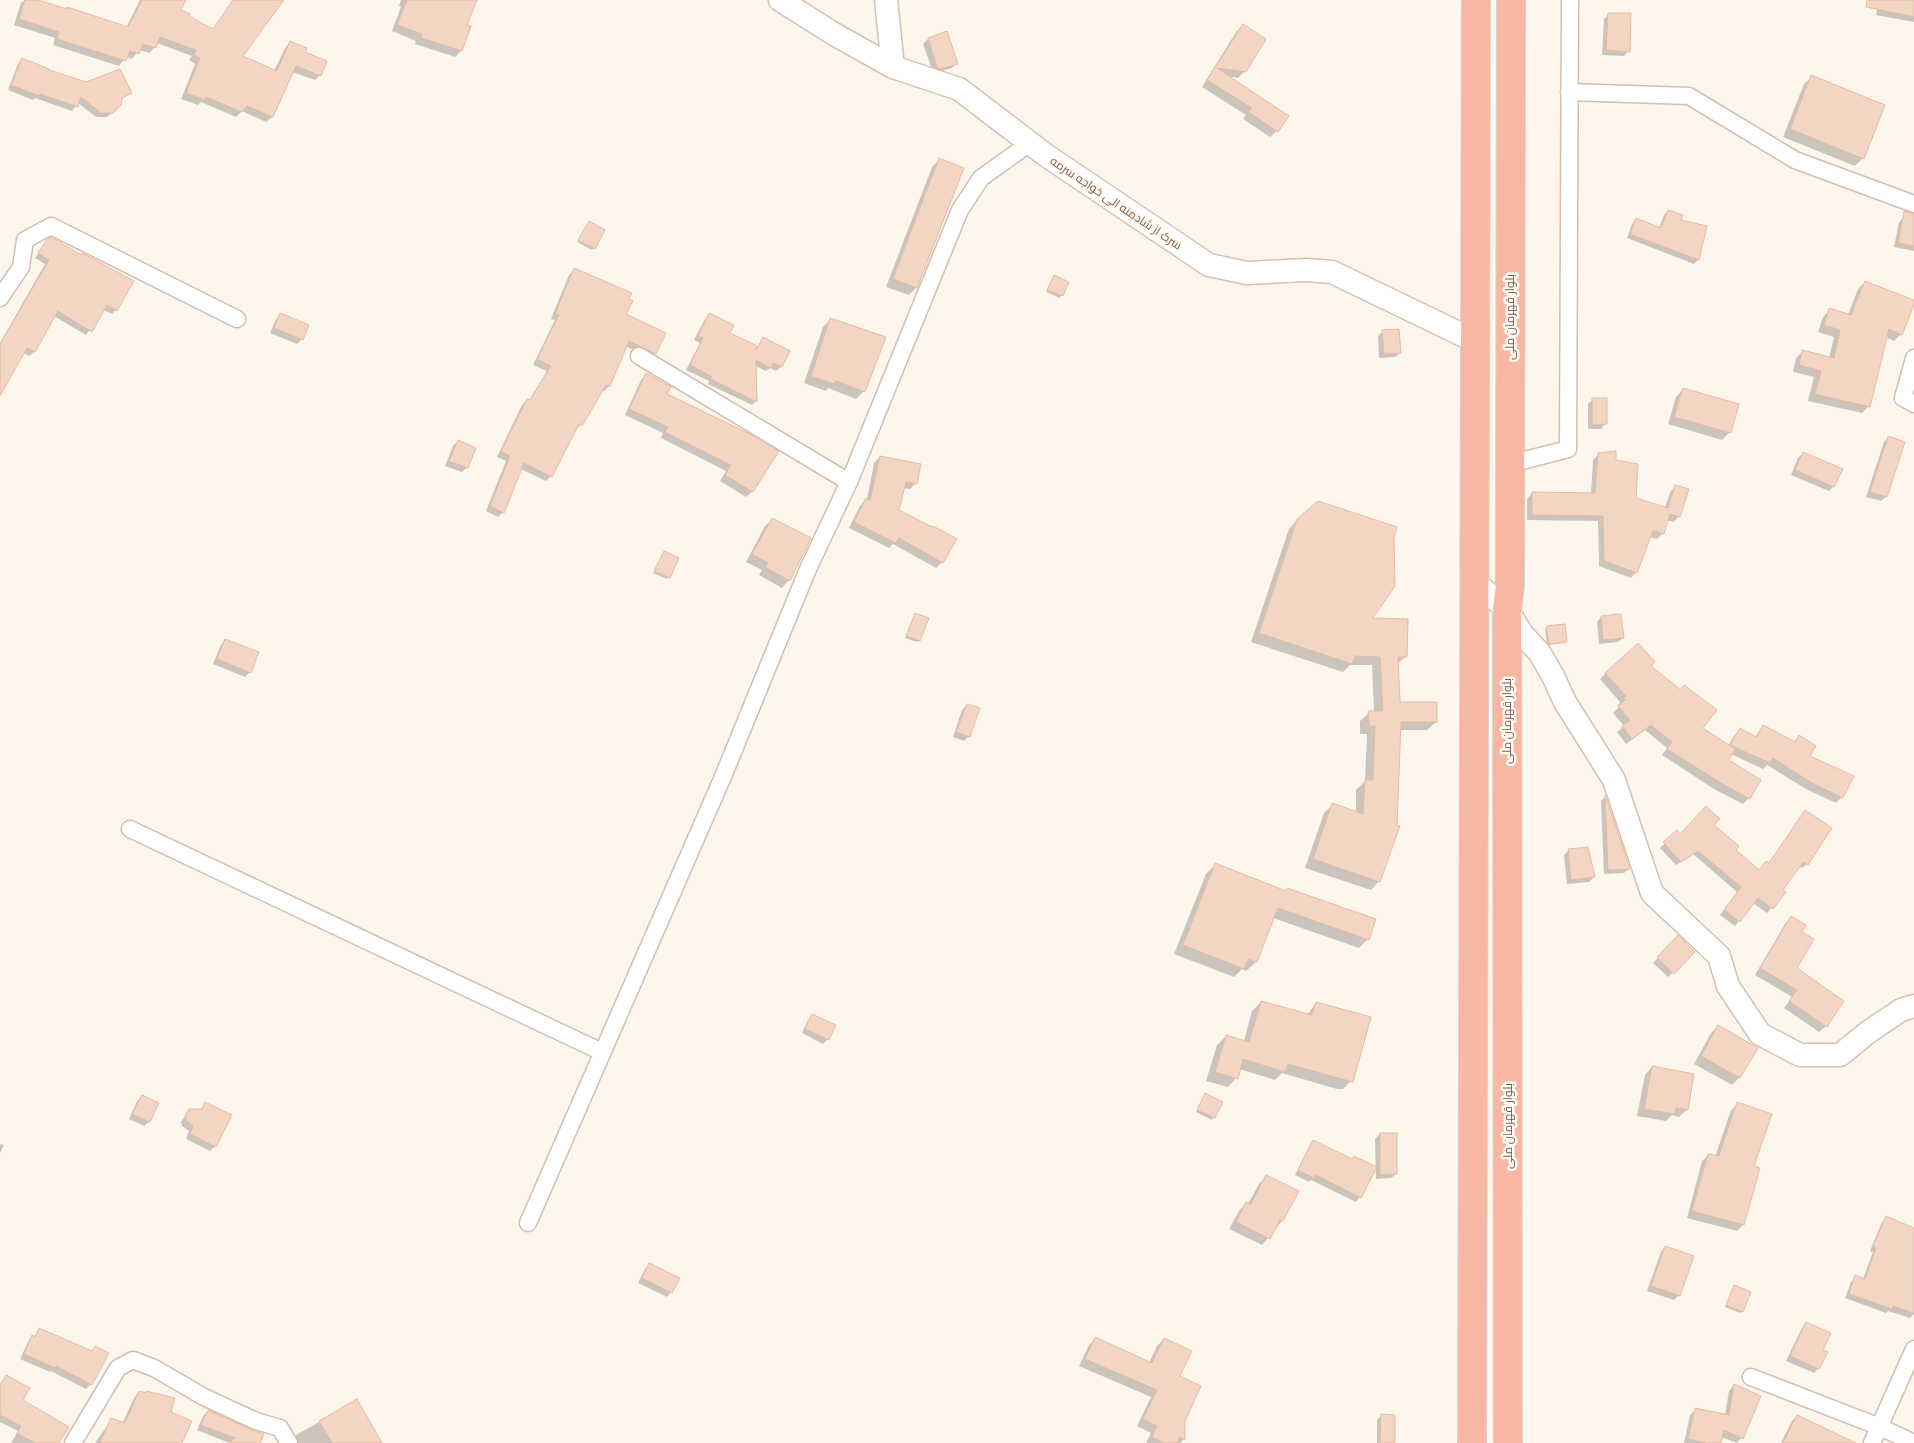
<svg xmlns="http://www.w3.org/2000/svg" width="1914" height="1443" font-family="Ubuntu,Cairo,sans-serif">
<style>
.shadow{fill:#0003}
.building{fill:#f3d5c3;stroke:#e6bba3}
.lines{fill:none;stroke-linecap:round;stroke-linejoin:round}
.street-casing{stroke:#d1beb0;stroke-width:19}
.secondary-casing{stroke:#d6c0b0;stroke-width:25}
.highway-casing{stroke:#dad1cd;stroke-width:30}
.street{stroke:#fff;stroke-width:16}
.secondary{stroke:#fff;stroke-width:22}
.highway{stroke:#f7b7a3;stroke-width:28}
.labels{text-anchor:middle;stroke-width:5;stroke-linejoin:round;paint-order:stroke}
.street-label{font-size:12px;fill:#7a5c4d;stroke:#fffaf3}
</style>
<rect width="100%" height="100%" fill="#fdf6ec"/>
<g class="shadow">
<polygon points="25,0 34,0 126,28 140,0 184,0 179,11 212,30 237,0 283,0 241,56 274,71 285,48 290,42 304,53 320,75 315,80 292,72 272,117 266,122 242,111 236,117 201,102 198,105 181,99 195,64 189,60 192,56 157,43 150,53 139,50 132,59 126,57 119,66 53,45 55,38 14,25 21,3"/>
<polygon points="401,0 475,0 466,26 461,51 455,57 415,44 416,41 392,31 401,7 399,6"/>
<polygon points="1879,0 1914,0 1914,22 1876,15"/>
<polygon points="1609,14 1628,51 1624,56 1602,55 1604,19"/>
<polygon points="1243,25 1245,71 1238,78 1227,76 1277,131 1270,137 1243,119 1246,115 1202,87 1236,32"/>
<polygon points="947,33 956,64 952,68 936,73 933,72 923,44 928,39"/>
<polygon points="22,59 47,71 86,83 131,93 120,100 115,110 107,117 96,117 78,103 72,111 35,98 33,100 8,90 18,64"/>
<polygon points="1812,77 1863,158 1855,166 1783,137 1804,84"/>
<polygon points="939,160 962,168 916,288 909,295 886,287 932,167"/>
<polygon points="1668,211 1679,221 1706,226 1698,260 1694,264 1627,238 1632,224 1636,220 1659,228 1664,215"/>
<polygon points="1904,218 1914,220 1914,251 1894,247 1899,222"/>
<polygon points="589,222 594,248 592,250 577,242"/>
<polygon points="48,241 116,310 112,314 103,310 86,335 54,316 34,352 29,356 23,353 0,384 0,343 45,264 35,258"/>
<polygon points="574,270 625,314 665,334 655,353 650,358 625,346 609,386 604,391 602,390 581,425 575,430 551,476 546,481 521,469 503,512 498,517 486,511 506,461 497,457 522,405 527,400 529,401 547,371 533,365 555,320 551,319 569,275"/>
<polygon points="1054,276 1068,282 1060,298 1046,292"/>
<polygon points="1865,282 1914,301 1901,334 1894,341 1885,337 1869,406 1862,413 1808,401 1814,377 1793,372 1796,358 1803,351 1829,358 1834,337 1818,332 1823,317 1830,310 1848,315 1858,289"/>
<polygon points="281,314 302,339 297,344 270,333 276,319"/>
<polygon points="709,315 728,333 757,347 763,338 788,351 781,367 776,371 770,368 766,371 755,366 756,401 752,405 708,384 709,381 686,370 700,343 694,340 705,319"/>
<polygon points="831,319 864,391 856,399 828,388 826,391 804,383 823,327"/>
<polygon points="1382,332 1400,353 1395,357 1379,358 1378,336"/>
<polygon points="647,374 665,395 777,452 752,492 746,497 720,481 726,471 661,438 663,433 625,415 641,380"/>
<polygon points="1683,389 1730,432 1722,440 1668,424 1676,397"/>
<polygon points="1593,399 1605,424 1601,429 1588,429 1588,404"/>
<polygon points="1888,438 1886,497 1881,501 1866,497 1884,442"/>
<polygon points="458,441 475,448 467,468 462,472 445,466 453,446"/>
<polygon points="1803,453 1841,470 1833,487 1829,491 1791,475 1798,458"/>
<polygon points="1599,454 1615,461 1635,499 1665,508 1670,492 1676,486 1679,516 1674,522 1667,520 1662,534 1657,539 1649,537 1636,572 1631,578 1599,566 1598,521 1527,520 1527,499 1532,493 1591,494 1593,460"/>
<polygon points="880,457 916,483 910,489 903,488 898,511 942,562 936,568 893,544 889,548 849,528 860,506 867,499 874,463"/>
<polygon points="773,519 789,580 782,588 759,575 762,570 746,562 765,526"/>
<polygon points="1298,519 1371,619 1405,657 1397,665 1399,703 1436,722 1427,730 1399,730 1379,881 1371,890 1305,868 1324,813 1333,805 1356,812 1356,790 1365,781 1367,734 1360,734 1360,721 1369,713 1374,712 1372,665 1350,665 1343,672 1251,642 1289,529"/>
<polygon points="664,553 669,577 667,579 653,573"/>
<polygon points="915,614 919,640 917,642 905,638"/>
<polygon points="1601,617 1623,638 1618,642 1599,644 1597,622"/>
<polygon points="1547,627 1566,641 1564,643 1547,645 1545,629"/>
<polygon points="225,640 250,672 245,677 213,664 221,645"/>
<polygon points="1649,667 1701,728 1728,746 1734,736 1740,730 1754,738 1763,727 1793,743 1799,737 1808,756 1842,797 1836,803 1806,789 1767,765 1763,769 1731,754 1727,760 1749,798 1743,804 1714,789 1662,755 1667,748 1645,730 1626,744 1617,732 1624,726 1613,713 1620,706 1618,705 1620,702 1600,679 1606,673"/>
<polygon points="967,705 969,736 964,741 953,737 962,710"/>
<polygon points="1605,797 1629,869 1624,873 1604,874 1601,801"/>
<polygon points="1805,811 1807,864 1802,868 1798,866 1781,890 1784,892 1767,913 1753,903 1735,926 1720,915 1737,892 1693,854 1676,865 1660,848 1677,832 1680,835 1712,825 1734,850 1758,871 1768,864"/>
<polygon points="1569,850 1594,877 1589,882 1567,884 1564,855"/>
<polygon points="1215,865 1285,892 1287,889 1368,939 1359,948 1273,918 1256,962 1246,971 1242,969 1234,977 1174,954 1206,874"/>
<polygon points="1791,918 1800,932 1795,968 1826,1026 1819,1032 1784,1008 1792,997 1755,975 1785,924"/>
<polygon points="1678,937 1693,952 1668,977 1653,963"/>
<polygon points="1261,1002 1307,1015 1316,1003 1352,1080 1343,1089 1337,1089 1282,1073 1275,1080 1239,1069 1236,1078 1228,1087 1206,1081 1217,1045 1226,1036 1244,1041 1252,1011"/>
<polygon points="813,1016 828,1039 823,1044 802,1033 808,1020"/>
<polygon points="1719,1026 1756,1048 1739,1078 1732,1085 1694,1064 1711,1033"/>
<polygon points="1652,1067 1687,1109 1679,1117 1672,1115 1666,1121 1637,1116 1645,1075"/>
<polygon points="1205,1095 1221,1102 1212,1120 1196,1112"/>
<polygon points="142,1096 158,1104 149,1122 144,1126 129,1119 137,1101"/>
<polygon points="206,1104 215,1146 210,1151 186,1139 189,1131 182,1126 181,1122 189,1110 200,1110"/>
<polygon points="1738,1104 1752,1167 1759,1169 1743,1225 1737,1231 1687,1218 1702,1161 1709,1155 1715,1157 1731,1110"/>
<polygon points="1380,1134 1396,1174 1391,1178 1376,1179 1375,1139"/>
<polygon points="1314,1142 1351,1160 1354,1157 1360,1197 1356,1202 1311,1180 1309,1182 1295,1175 1309,1147"/>
<polygon points="0,1144 4,1145 0,1153"/>
<polygon points="1266,1177 1282,1221 1262,1245 1229,1229 1239,1211 1246,1203 1248,1204 1259,1184"/>
<polygon points="1886,1218 1914,1232 1914,1314 1910,1318 1888,1311 1886,1313 1845,1298 1851,1282 1856,1277 1863,1279 1873,1252 1870,1251 1882,1222"/>
<polygon points="1665,1247 1679,1295 1674,1300 1647,1291 1661,1252"/>
<polygon points="649,1264 671,1292 667,1297 638,1283 645,1269"/>
<polygon points="1734,1287 1742,1311 1740,1313 1725,1307"/>
<polygon points="1806,1323 1822,1350 1826,1352 1818,1369 1814,1373 1786,1361 1802,1328"/>
<polygon points="40,1330 91,1352 96,1347 107,1353 91,1384 86,1389 51,1371 50,1372 20,1359 28,1342"/>
<polygon points="1096,1338 1149,1363 1157,1346 1164,1339 1178,1377 1184,1421 1184,1439 1180,1443 1146,1443 1151,1433 1137,1426 1151,1397 1079,1366 1089,1345"/>
<polygon points="6,1377 21,1401 58,1443 11,1443 18,1431 0,1422 0,1384"/>
<polygon points="1734,1385 1759,1397 1741,1438 1737,1443 1721,1437 1720,1443 1684,1443 1690,1415 1696,1409 1725,1415 1729,1391"/>
<polygon points="139,1392 145,1394 147,1392 170,1412 181,1443 95,1443 112,1419 122,1424 134,1398"/>
<polygon points="357,1401 381,1443 292,1443 291,1440 296,1435"/>
<polygon points="208,1411 259,1443 229,1443 197,1430 203,1416"/>
<polygon points="1381,1416 1394,1443 1377,1443 1377,1420"/>
<polygon points="1797,1416 1844,1443 1781,1443 1792,1421"/>
</g>
<g class="building">
<polygon points="25,0 38,0 67,9 67,7 128,27 142,0 186,0 181,10 190,14 189,16 213,29 233,0 284,0 243,56 277,71 290,41 307,48 305,52 327,61 321,76 296,66 273,117 247,106 242,112 206,97 205,100 186,93 200,58 194,55 196,50 160,37 156,48 143,44 139,54 130,51 126,61 57,39 59,32 19,19"/>
<polygon points="407,0 477,0 467,25 471,26 462,51 421,38 422,34 397,25"/>
<polygon points="1867,0 1914,0 1914,17 1866,7"/>
<polygon points="1608,13 1631,13 1630,52 1606,50"/>
<polygon points="1243,24 1266,39 1246,72 1217,68 1289,116 1278,132 1249,112 1252,108 1207,80"/>
<polygon points="947,31 958,64 941,69 937,68 928,38"/>
<polygon points="22,58 49,69 49,70 86,82 120,69 132,93 122,98 121,105 113,113 101,113 81,97 78,107 40,94 39,96 11,85"/>
<polygon points="1811,75 1885,105 1864,159 1790,129"/>
<polygon points="939,158 964,168 917,288 893,279"/>
<polygon points="1668,210 1683,215 1681,220 1707,226 1699,260 1630,234 1636,218 1661,228"/>
<polygon points="1904,211 1914,214 1914,246 1898,243"/>
<polygon points="589,221 605,230 595,249 578,240"/>
<polygon points="51,237 81,255 82,253 134,281 117,311 107,305 92,332 58,311 35,352 27,348 0,396 0,344 49,260 38,253 47,240"/>
<polygon points="574,268 632,293 629,299 633,301 626,314 666,333 656,354 629,341 610,386 606,385 582,426 579,424 552,477 524,463 504,513 490,506 510,456 501,451 527,399 530,400 551,366 537,359 559,315 555,314"/>
<polygon points="1054,275 1069,282 1063,296 1047,290"/>
<polygon points="1865,281 1914,300 1914,305 1902,335 1889,329 1870,407 1815,394 1821,371 1799,365 1802,350 1834,358 1840,330 1824,325 1829,308 1851,315"/>
<polygon points="280,313 309,325 303,340 274,328"/>
<polygon points="709,313 734,325 730,333 756,345 756,350 763,337 790,351 782,367 773,363 771,368 756,360 757,402 711,379 712,377 690,365 703,338 698,336"/>
<polygon points="830,318 886,337 865,392 836,381 834,384 811,376"/>
<polygon points="1399,329 1401,353 1384,354 1382,330"/>
<polygon points="646,373 671,387 667,394 750,434 779,451 753,492 725,475 731,465 665,432 668,427 629,409"/>
<polygon points="1683,388 1739,404 1731,433 1674,417"/>
<polygon points="1592,398 1607,398 1607,424 1592,425"/>
<polygon points="1888,436 1905,442 1887,497 1870,492"/>
<polygon points="458,440 476,448 468,468 449,461"/>
<polygon points="1616,451 1616,460 1638,464 1636,498 1668,508 1675,485 1689,489 1680,517 1670,514 1664,534 1653,531 1637,573 1604,561 1603,516 1532,515 1532,492 1595,493 1598,453"/>
<polygon points="1803,452 1843,469 1834,487 1795,470"/>
<polygon points="880,456 921,464 917,484 906,482 899,510 932,527 933,526 957,539 943,563 899,538 896,543 854,522 866,498 870,500"/>
<polygon points="1318,501 1397,527 1394,538 1395,586 1373,618 1408,619 1407,657 1398,657 1400,702 1437,702 1437,722 1401,722 1397,825 1400,826 1380,882 1313,859 1332,803 1363,814 1365,780 1373,780 1375,726 1369,726 1368,711 1383,711 1380,657 1355,656 1352,664 1259,633 1297,519"/>
<polygon points="772,518 811,538 790,581 765,567 768,563 752,554"/>
<polygon points="664,551 679,558 670,578 654,571"/>
<polygon points="915,613 929,618 920,641 906,636"/>
<polygon points="1621,614 1624,638 1603,640 1601,616"/>
<polygon points="1565,624 1567,642 1549,644 1546,626"/>
<polygon points="225,639 259,652 251,673 217,659"/>
<polygon points="1638,643 1655,662 1651,666 1681,690 1684,685 1717,710 1703,728 1735,749 1729,760 1761,780 1750,799 1721,783 1667,749 1672,742 1651,725 1632,739 1622,726 1630,720 1618,706 1625,700 1623,698 1626,696 1605,673"/>
<polygon points="967,704 980,708 970,737 956,732"/>
<polygon points="1763,725 1795,742 1799,735 1816,746 1810,756 1854,776 1843,798 1812,783 1773,758 1770,763 1730,745 1740,728 1756,737"/>
<polygon points="1605,795 1630,869 1608,870"/>
<polygon points="1706,806 1720,819 1714,825 1739,846 1736,850 1759,870 1766,861 1769,863 1805,810 1832,828 1808,865 1803,862 1783,890 1786,892 1773,909 1758,898 1740,922 1724,910 1741,887 1698,851 1681,862 1663,842 1677,830 1680,834"/>
<polygon points="1588,847 1595,877 1571,880 1568,849"/>
<polygon points="1215,863 1286,891 1287,888 1376,919 1369,940 1278,908 1257,962 1248,959 1244,969 1183,945"/>
<polygon points="1791,916 1806,925 1802,932 1814,939 1797,968 1844,1001 1827,1027 1789,1001 1797,990 1760,968"/>
<polygon points="1678,935 1695,952 1674,974 1657,957"/>
<polygon points="1261,1001 1312,1015 1316,1002 1371,1017 1353,1082 1288,1064 1285,1072 1243,1059 1238,1079 1215,1072 1226,1035 1249,1042"/>
<polygon points="812,1014 836,1025 829,1040 805,1029"/>
<polygon points="1718,1025 1758,1048 1740,1078 1701,1056"/>
<polygon points="1652,1066 1694,1074 1688,1110 1676,1108 1675,1114 1644,1109"/>
<polygon points="1205,1093 1223,1102 1215,1118 1197,1110"/>
<polygon points="142,1095 159,1103 150,1122 132,1114"/>
<polygon points="205,1102 232,1115 216,1147 190,1134 193,1126 187,1121 185,1116 189,1109 202,1109"/>
<polygon points="1737,1102 1772,1114 1754,1166 1760,1168 1744,1225 1692,1211 1708,1154 1719,1156"/>
<polygon points="1380,1133 1397,1133 1397,1174 1380,1175"/>
<polygon points="1313,1140 1352,1159 1354,1156 1377,1167 1361,1198 1316,1175 1314,1178 1298,1170"/>
<polygon points="1266,1175 1299,1191 1283,1221 1280,1220 1270,1239 1236,1222 1246,1202 1251,1204"/>
<polygon points="1886,1216 1914,1228 1914,1313 1893,1306 1892,1309 1849,1294 1855,1275 1865,1279 1876,1248 1873,1246"/>
<polygon points="1665,1246 1694,1256 1680,1296 1651,1286"/>
<polygon points="649,1263 680,1278 672,1293 642,1278"/>
<polygon points="1734,1285 1751,1292 1743,1312 1726,1305"/>
<polygon points="1806,1322 1831,1333 1823,1350 1828,1352 1819,1369 1790,1356"/>
<polygon points="39,1328 92,1351 95,1346 109,1353 92,1385 56,1366 55,1368 24,1354 32,1335 35,1337"/>
<polygon points="1095,1337 1152,1363 1164,1338 1192,1351 1180,1376 1201,1386 1185,1421 1185,1440 1180,1437 1177,1443 1164,1443 1152,1437 1157,1426 1143,1419 1157,1390 1085,1359"/>
<polygon points="6,1375 30,1388 23,1400 69,1427 59,1443 35,1443 17,1433 21,1426 0,1415 0,1386"/>
<polygon points="1734,1384 1761,1396 1743,1439 1724,1430 1721,1443 1706,1443 1688,1439 1695,1408 1729,1415"/>
<polygon points="139,1391 146,1393 146,1391 175,1398 171,1412 192,1421 182,1443 100,1443 111,1418 125,1423"/>
<polygon points="357,1399 382,1443 332,1443 319,1421"/>
<polygon points="208,1410 252,1430 264,1434 260,1443 229,1443 235,1438 201,1425"/>
<polygon points="1381,1414 1395,1415 1395,1443 1380,1443"/>
<polygon points="1797,1415 1856,1443 1783,1443"/>
</g>
<g class="lines">
<g class="street-casing">
<g id="street">
<polyline points="1569,92 1689,96 1795,160 1914,204"/>
<polyline points="0,298 21,267 25,240 51,226 237,319"/>
<polyline points="639,356 849,482"/>
<polyline points="1914,358 1903,398 1914,404"/>
<polyline points="1510,464 1568,449 1570,0"/>
<polyline points="130,829 602,1052"/>
<polyline points="528,1223 722,779 808,569 849,482 960,210 981,178 1030,143"/>
<polyline points="1751,1377 1880,1427 1914,1443"/>
<polyline points="73,1443 118,1368 133,1360 154,1368 204,1397 256,1421 280,1428 289,1443"/>
<polyline points="1872,1443 1914,1349"/>
</g>
</g>
<g class="secondary-casing">
<g id="secondary">
<polyline points="780,0 834,34 893,67 959,89 1047,156 1209,265 1247,273 1306,270 1332,272 1475,341"/>
<polyline points="886,0 893,67"/>
<polyline points="1474,582 1507,609 1522,634 1539,652 1553,676 1565,702 1614,780 1652,893 1719,956 1728,986 1760,1034 1800,1055 1840,1055 1867,1033 1901,1010 1914,1006"/>
</g>
</g>
<g class="highway-casing">
<g id="highway">
<polyline points="1472,1443 1476,0"/>
<polyline points="1508,1443 1507,609 1510,585 1511,0"/>
</g>
</g>
<use href="#street" class="street"/>
<use href="#secondary" class="secondary"/>
<use href="#highway" class="highway"/>
</g>
<g class="labels">
<g class="street-label">
<text transform="translate(1116 203) rotate(34)" y="4">سرک از شادمنه الی خواجه سرمه</text>
<text transform="translate(1510 317) rotate(-90)" y="4">بلوار قهرمان ملی</text>
<text transform="translate(1507 721) rotate(-90)" y="4">بلوار قهرمان ملی</text>
<text transform="translate(1508 1126) rotate(-90)" y="4">بلوار قهرمان ملی</text>
</g>
</g>
</svg>
